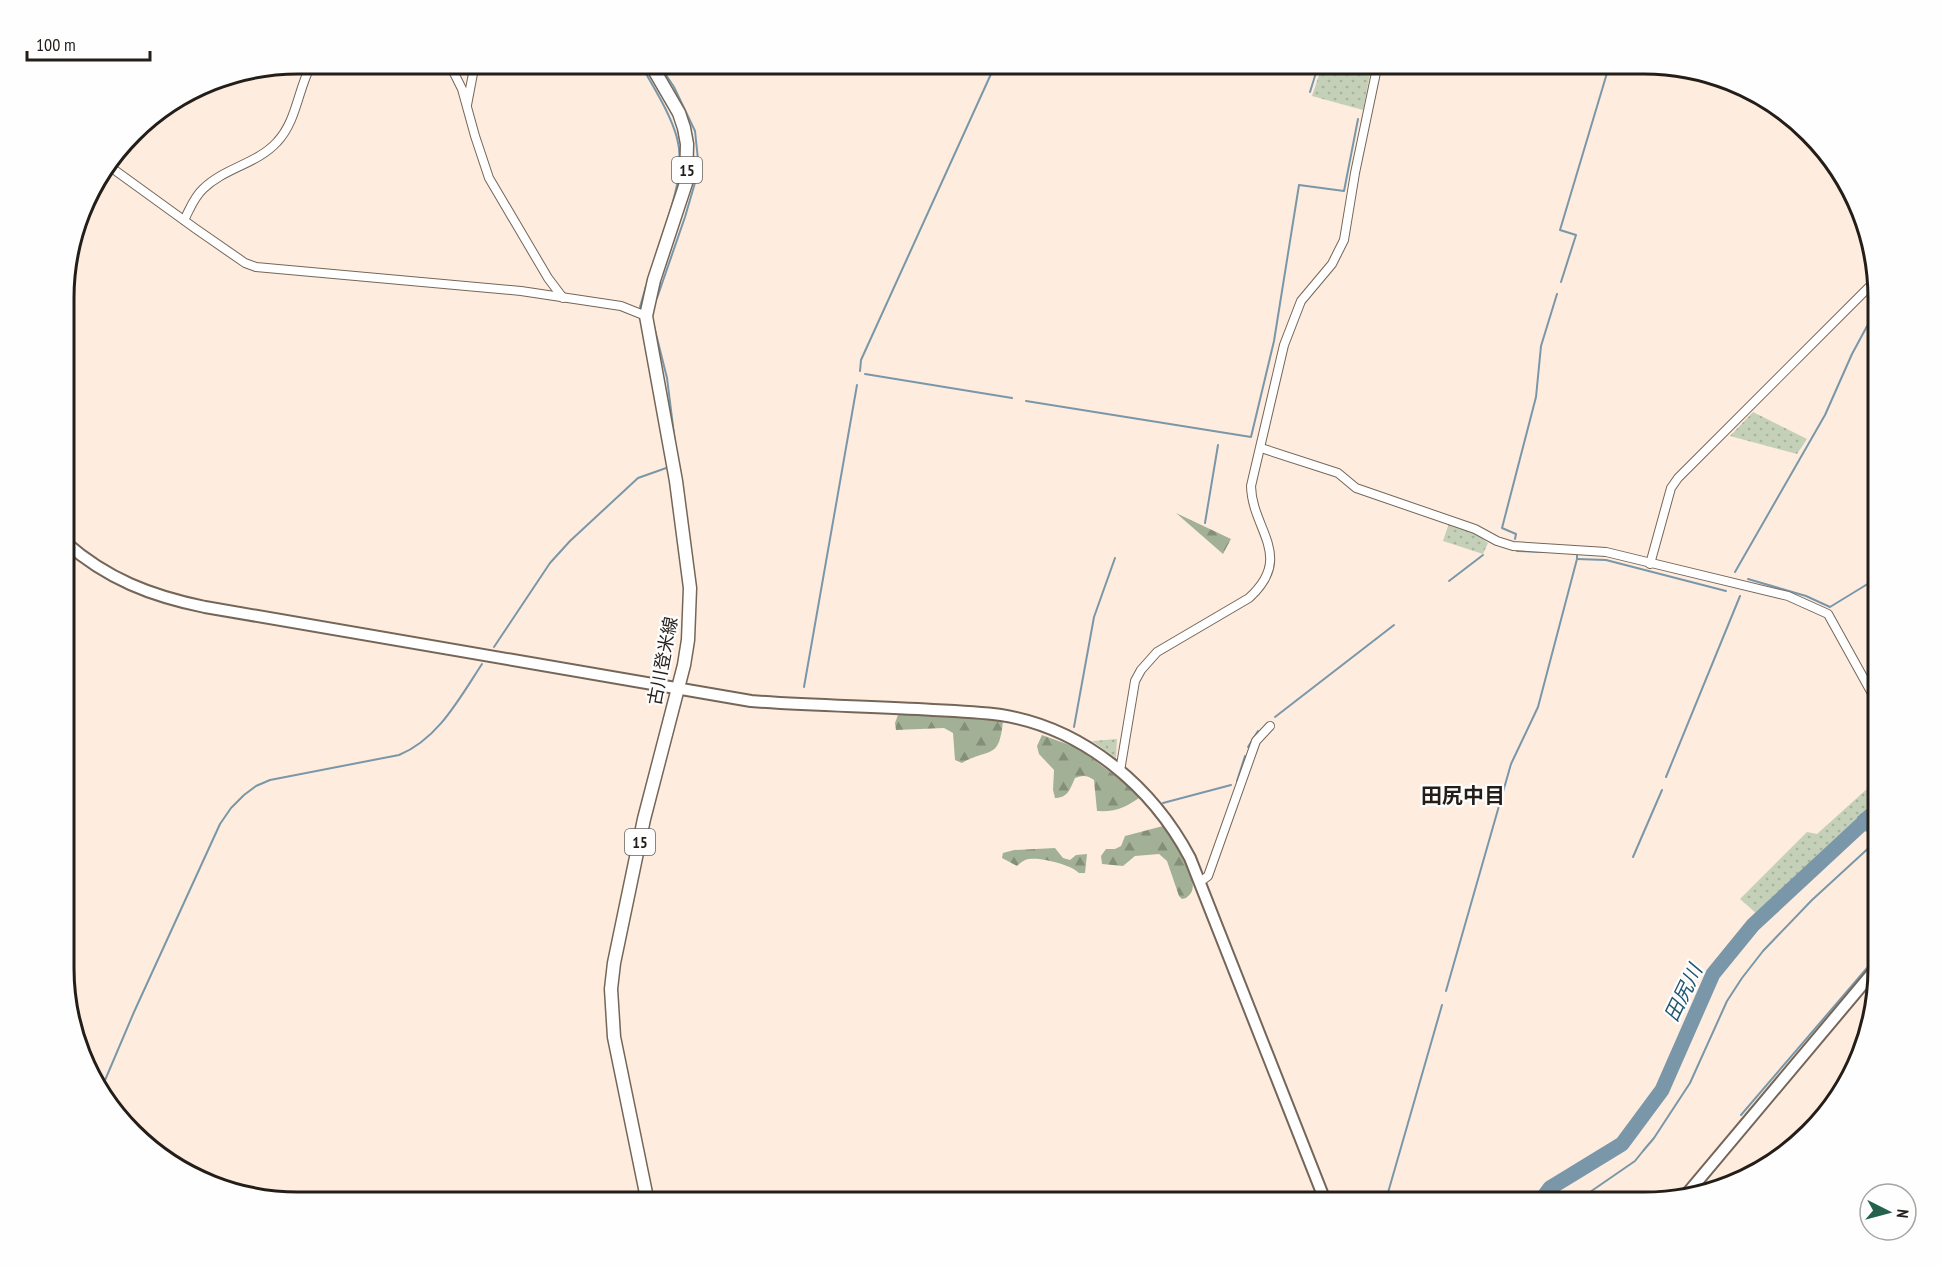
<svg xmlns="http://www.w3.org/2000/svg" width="1942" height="1266" font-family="'PT Sans Narrow','Noto Sans JP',sans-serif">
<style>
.grass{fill:url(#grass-dots)}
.forest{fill:url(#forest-firs)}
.water{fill:url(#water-ripples)}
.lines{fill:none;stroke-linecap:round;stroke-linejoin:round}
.stream{stroke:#7997a9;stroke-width:2}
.river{stroke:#7997a9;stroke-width:15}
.street-casing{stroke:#746659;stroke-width:10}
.secondary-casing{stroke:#746659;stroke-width:14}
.primary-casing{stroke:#746659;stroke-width:15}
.street{stroke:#fff;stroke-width:8}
.secondary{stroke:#fff;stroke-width:10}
.primary{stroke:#fff;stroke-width:12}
.labels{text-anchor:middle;stroke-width:4.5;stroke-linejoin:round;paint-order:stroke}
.shield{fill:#fefefe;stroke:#65615e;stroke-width:1.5}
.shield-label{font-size:16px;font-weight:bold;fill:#241e19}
.street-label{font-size:18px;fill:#241e19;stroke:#fefefe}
.water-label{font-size:20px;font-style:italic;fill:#205672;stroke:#fefefe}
.quarter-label{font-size:21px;font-weight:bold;fill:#241e19;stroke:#fefefe}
.rim{fill:none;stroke:#241e19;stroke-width:3}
</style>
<defs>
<pattern id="grass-dots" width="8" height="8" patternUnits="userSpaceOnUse" patternTransform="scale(1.5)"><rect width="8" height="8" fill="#c4d1b8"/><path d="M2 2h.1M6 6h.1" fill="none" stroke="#a8b39e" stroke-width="1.8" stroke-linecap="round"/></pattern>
<pattern id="forest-firs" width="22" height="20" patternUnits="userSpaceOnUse" patternTransform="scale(1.5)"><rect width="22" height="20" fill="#a2b195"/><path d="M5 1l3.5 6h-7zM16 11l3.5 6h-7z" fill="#848f79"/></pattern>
<pattern id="water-ripples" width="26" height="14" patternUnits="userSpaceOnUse" patternTransform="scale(1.5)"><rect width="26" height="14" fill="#7997a9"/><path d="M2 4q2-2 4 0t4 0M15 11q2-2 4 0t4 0" fill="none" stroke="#637b89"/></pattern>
</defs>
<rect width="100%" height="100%" fill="#feeddf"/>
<g class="grass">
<polygon points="1323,63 1372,63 1363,110 1312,96"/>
<polygon points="1753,412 1807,439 1797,454 1730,436"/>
<polygon points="1449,523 1479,536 1488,543 1483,554 1443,541"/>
<polygon points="1117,739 1116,758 1092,741"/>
<polygon points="1879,778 1879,799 1757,914 1740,899 1807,832 1817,834"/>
</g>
<g class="forest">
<polygon points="1176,513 1231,539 1223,554"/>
<path d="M908,713L993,718L1003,721C999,761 990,747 962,763L955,760L953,733L944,728L896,730L895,723L898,715Z"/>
<path d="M1042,735L1078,748L1142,796C1126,807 1118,812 1097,811L1094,780C1087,775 1083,775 1075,778C1070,789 1068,798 1055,798L1053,790L1054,770L1039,754L1037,746Z"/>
<path d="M1163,826C1173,837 1198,876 1192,891C1191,894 1188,896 1186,898L1182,899L1179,896L1167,861L1159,854L1135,856L1123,866L1102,864L1101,856L1106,849H1115L1121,846L1125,836Z"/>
<path d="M1055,848L1063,858L1070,860L1076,855L1087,854L1085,873H1079C1072,865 1041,857 1029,859C1025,859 1020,863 1017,866L1002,858L1003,853L1014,850Z"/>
</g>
<polygon class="water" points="1879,799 1879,823 1866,832 1857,817"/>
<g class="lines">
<g class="stream">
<path d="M640,63C653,87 670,112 677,138C687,173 667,219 657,252"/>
<polyline points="1310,92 1319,63"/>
<polyline points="111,164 136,130"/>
<polyline points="99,178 108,168"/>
<polyline points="1561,282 1576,235 1560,230 1610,63"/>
<polyline points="657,298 685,217 699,169 695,131 674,87 658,63"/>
<polyline points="642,308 640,307 646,286"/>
<polyline points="653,322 667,378 678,466"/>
<polyline points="860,371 861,360 996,63"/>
<polyline points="865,374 1012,398"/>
<polyline points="1026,401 1251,437 1274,341 1299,185 1344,191 1358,119"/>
<polyline points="1205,523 1218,445"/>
<polyline points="1515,539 1516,534 1502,528 1536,397 1541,346 1557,294"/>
<polyline points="1517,548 1517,551 1544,552"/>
<polyline points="1577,559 1606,560 1726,591"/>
<polyline points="1735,572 1825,415 1852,354 1879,304"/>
<polyline points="1748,579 1806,596 1830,607 1879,577"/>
<polyline points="1449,581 1483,555"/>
<polyline points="494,647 550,563 570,541 638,478 669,467"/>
<polyline points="804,687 857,385"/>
<polyline points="1275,717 1394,625"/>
<polyline points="1074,727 1094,617 1115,558"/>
<polyline points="1248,747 1258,731"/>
<polyline points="1666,777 1740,596"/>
<polyline points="1237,781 1245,756"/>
<polyline points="1163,803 1231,785"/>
<polyline points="1633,857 1662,790"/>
<polyline points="1446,991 1511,764 1538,707 1577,559 1577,553"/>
<path d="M100,1092L134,1012L220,824L231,808L244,795L256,786L270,780L399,755C438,739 459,699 482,664"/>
<polyline points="1741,1115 1879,954"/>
<polyline points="1385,1203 1442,1005"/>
<polyline points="1574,1203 1635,1161 1643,1151 1654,1138 1690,1083 1727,1001 1742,978 1763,951 1812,900 1873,844"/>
</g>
<polyline class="river" points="1539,1203 1550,1188 1622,1144 1662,1090 1713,974 1753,925 1879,808"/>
<g class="street-casing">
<g id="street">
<polyline points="449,63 462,89 475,136 489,178 548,278 563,298"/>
<polyline points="467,105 475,63"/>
<polyline points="109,166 196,229 245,263 256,267 521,291 621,306 646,316"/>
<path d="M184,220C190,209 194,197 203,189C224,168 257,164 277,142C297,121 298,88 312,63"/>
<polyline points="1261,448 1338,473 1356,488 1475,529 1497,541 1513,546 1606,552 1788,596 1828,614 1879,706"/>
<polyline points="1650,564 1671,488 1678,478 1869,287"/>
<path d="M1120,771L1135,681L1141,670L1157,652L1249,598C1295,556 1252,530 1251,486L1284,345L1301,301L1332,264L1344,240L1355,173L1378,63"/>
<polyline points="1200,882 1208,876 1256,741 1270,726"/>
</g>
</g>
<g class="secondary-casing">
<g id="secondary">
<path d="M65,542C107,579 151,596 205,607L751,701C812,706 872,706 933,710C956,711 979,712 1001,715C1083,728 1152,786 1190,858L1326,1203"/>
<polyline points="1686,1195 1879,965"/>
</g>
</g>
<g class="primary-casing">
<polyline id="primary" points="648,1203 614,1037 611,989 614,963 644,819 684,665 688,640 690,588 676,481 646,316 654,280 686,183 687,144 684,128 679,113 650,63"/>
</g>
<use href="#street" class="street"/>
<use href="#secondary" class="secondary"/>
<use href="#primary" class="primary"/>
</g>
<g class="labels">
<g class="shield">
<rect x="672" y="157" width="30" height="26" rx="4.5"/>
<rect x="625" y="829" width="30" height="26" rx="4.5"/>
</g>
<g class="shield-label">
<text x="687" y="176">15</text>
<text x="640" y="848">15</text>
</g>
<g class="street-label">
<text transform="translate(663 661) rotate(-79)" y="6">古川登米線</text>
</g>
<g class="water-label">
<text transform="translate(1683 993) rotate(-64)" y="7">田尻川</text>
</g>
<g class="quarter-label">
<text x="1463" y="803">田尻中目</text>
</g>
</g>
<path d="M0 0H1942V1266H0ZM298 74H1644A224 224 0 0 1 1868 298V968A224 224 0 0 1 1644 1192H298A224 224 0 0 1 74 968V298A224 224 0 0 1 298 74Z" fill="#fefefe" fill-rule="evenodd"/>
<path class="rim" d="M298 74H1644A224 224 0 0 1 1868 298V968A224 224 0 0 1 1644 1192H298A224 224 0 0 1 74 968V298A224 224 0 0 1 298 74Z"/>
<g transform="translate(1888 1212) rotate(96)"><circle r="28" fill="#fefefe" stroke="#a7a4a2" stroke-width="1.5"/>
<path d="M0-4.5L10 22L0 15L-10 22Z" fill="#25624e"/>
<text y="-9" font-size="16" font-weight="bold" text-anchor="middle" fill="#241e19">N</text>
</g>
<path d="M27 51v9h123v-9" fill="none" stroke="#241e19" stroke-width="3"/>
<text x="36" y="51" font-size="18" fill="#241e19" stroke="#fefefe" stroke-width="4.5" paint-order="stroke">100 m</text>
</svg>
